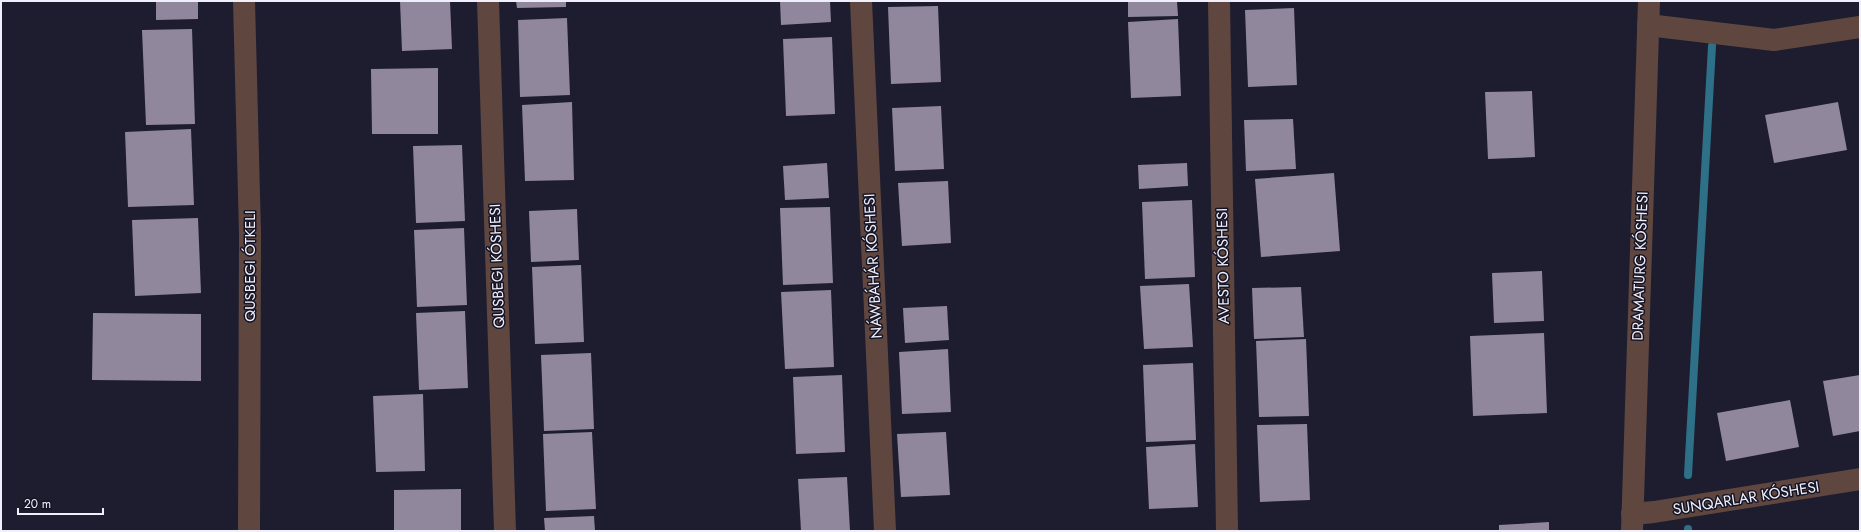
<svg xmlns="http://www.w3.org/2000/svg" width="1861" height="532" font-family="Jost,sans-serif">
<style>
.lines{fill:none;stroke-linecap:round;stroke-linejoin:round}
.stream{stroke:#2d7087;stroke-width:8}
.building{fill:#91879d}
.minor{stroke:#5f4740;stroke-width:22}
.labels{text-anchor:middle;stroke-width:3;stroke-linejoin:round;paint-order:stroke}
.street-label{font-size:15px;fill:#f0f0fd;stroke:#141425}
</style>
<rect width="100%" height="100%" fill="#1d1d2f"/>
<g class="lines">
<g class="stream">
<polyline points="1688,475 1712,46"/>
<polyline points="1688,529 1688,531"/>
</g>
</g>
<g class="building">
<polygon points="156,1 198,1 198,19 156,20"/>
<polygon points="400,1 450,1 452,49 402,51"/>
<polygon points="516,1 566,1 566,7 517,8"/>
<polygon points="780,1 830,1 831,22 781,25"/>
<polygon points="1128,1 1177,1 1178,16 1128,17"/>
<polygon points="938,6 941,82 891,84 888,7"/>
<polygon points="1294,8 1297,85 1248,87 1245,10"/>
<polygon points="567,18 570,95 520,97 518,20"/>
<polygon points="1178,19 1181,96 1131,98 1128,22"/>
<polygon points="192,29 195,124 146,125 142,30"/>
<polygon points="832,37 835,114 786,116 783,39"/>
<polygon points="438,68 438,134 372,134 371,69"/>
<polygon points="1532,91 1535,157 1488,159 1485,92"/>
<polygon points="572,102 574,180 525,181 522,105"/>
<polygon points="1838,102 1847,150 1774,163 1765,115"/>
<polygon points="941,106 944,169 895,171 892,108"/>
<polygon points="1293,119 1296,169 1246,171 1244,120"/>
<polygon points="191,129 194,205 128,207 125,132"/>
<polygon points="462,145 465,221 416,223 413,146"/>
<polygon points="827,163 829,198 785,200 783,166"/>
<polygon points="1187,163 1188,186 1139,189 1138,165"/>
<polygon points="1334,173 1340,251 1261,257 1255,179"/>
<polygon points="948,181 951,243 902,246 898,183"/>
<polygon points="1192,200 1195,277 1145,279 1142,202"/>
<polygon points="830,207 833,283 783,285 780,208"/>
<polygon points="577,209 579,260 531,262 529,211"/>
<polygon points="198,218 201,293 135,296 132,220"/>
<polygon points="464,228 467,305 417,307 414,230"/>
<polygon points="581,265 584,342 535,344 532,267"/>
<polygon points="1542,271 1544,321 1494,323 1492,273"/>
<polygon points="1189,284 1193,347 1144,349 1140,286"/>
<polygon points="1301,287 1304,337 1254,339 1252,288"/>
<polygon points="831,290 834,367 785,369 781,292"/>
<polygon points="947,306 949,340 905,343 903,308"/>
<polygon points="465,311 468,388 419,390 416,313"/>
<polygon points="93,313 201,314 201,381 92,380"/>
<polygon points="1544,333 1547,413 1473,416 1470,336"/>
<polygon points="1306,339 1309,416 1259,417 1256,341"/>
<polygon points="948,349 951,412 902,414 899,352"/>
<polygon points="591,353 594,429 544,431 541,355"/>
<polygon points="1193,363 1196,440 1146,442 1143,365"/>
<polygon points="842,375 845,452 796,454 793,377"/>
<polygon points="1860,375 1860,431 1833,436 1823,381"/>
<polygon points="423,394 425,471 376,472 373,396"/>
<polygon points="1790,400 1799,447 1726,461 1717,413"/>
<polygon points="1307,424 1310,500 1260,502 1257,425"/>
<polygon points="592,432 596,509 546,511 543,434"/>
<polygon points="946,432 950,495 901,497 897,434"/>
<polygon points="1195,444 1198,507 1149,509 1146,447"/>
<polygon points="847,477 850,531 801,531 798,479"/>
<polygon points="461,489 461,531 394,531 394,490"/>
<polygon points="594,516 595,531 545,531 544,518"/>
<polygon points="1549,522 1549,531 1499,531 1499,525"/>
</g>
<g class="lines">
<g class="minor">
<polyline points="244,1 250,233 249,531"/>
<polyline points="488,1 505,531"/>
<polyline points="861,1 885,531"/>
<polyline points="1219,1 1227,531"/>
<polyline points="1648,25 1774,40 1860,27"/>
<polyline points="1632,514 1654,512 1860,479"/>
<polyline points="1632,531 1649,1"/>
</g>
</g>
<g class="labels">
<g class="street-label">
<text transform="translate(250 266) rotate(-90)" y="5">QUSBEGI ÓTKELI</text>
<text transform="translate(497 266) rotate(-92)" y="5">QUSBEGI KÓSHESI</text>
<text transform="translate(873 266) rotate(-93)" y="5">NÁWBÁHÁR KÓSHESI</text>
<text transform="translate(1223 266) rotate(-91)" y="5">AVESTO KÓSHESI</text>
<text transform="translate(1640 266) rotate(-88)" y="5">DRAMATURG KÓSHESI</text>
<text transform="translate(1746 498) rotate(-9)" y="5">SUNQARLAR KÓSHESI</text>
</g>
</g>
<rect width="1861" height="532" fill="none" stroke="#f0f0fd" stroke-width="4"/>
<path d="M18 508v6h85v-6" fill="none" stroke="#f0f0fd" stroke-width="2"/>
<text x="24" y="508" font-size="12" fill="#f0f0fd" stroke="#141425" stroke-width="3" paint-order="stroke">20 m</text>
</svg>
